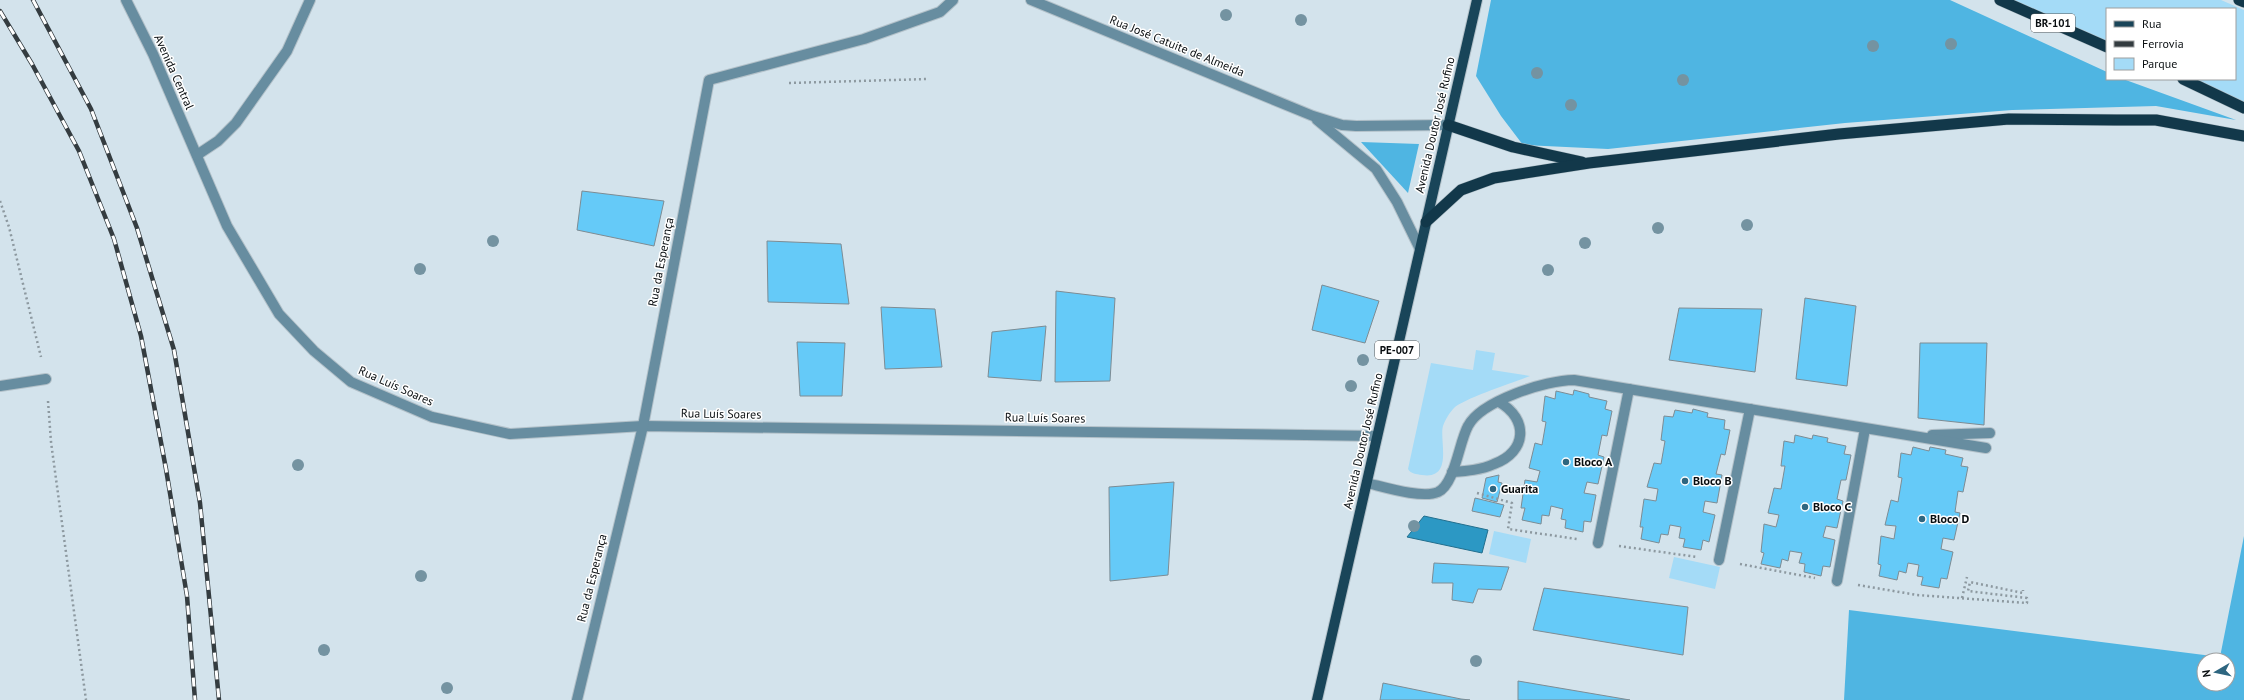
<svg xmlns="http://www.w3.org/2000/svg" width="2244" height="700" font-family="'PT Sans',sans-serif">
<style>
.green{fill:#a4dbf7}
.forest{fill:#4fb5e2;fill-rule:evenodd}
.water{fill:#2c98c4;stroke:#226f8e}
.building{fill:#65caf8;stroke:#7d8c94}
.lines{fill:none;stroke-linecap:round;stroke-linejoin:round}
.service-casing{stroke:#b3c1c9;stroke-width:12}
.minor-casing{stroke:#b3c1c9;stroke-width:12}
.primary-casing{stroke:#b3c1c9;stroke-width:12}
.trunk-casing{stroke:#b3c1c9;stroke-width:12}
.path{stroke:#8d99a0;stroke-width:2.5;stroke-dasharray:2 3;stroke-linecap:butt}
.service{stroke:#678da0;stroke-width:10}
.minor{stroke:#678da0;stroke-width:10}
.primary{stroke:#194559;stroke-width:10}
.trunk{stroke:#12384a;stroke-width:11}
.rail-casing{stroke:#343c40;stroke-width:4.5}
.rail{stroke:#fff;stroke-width:3;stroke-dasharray:9;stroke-linecap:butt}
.tree{fill:#7493a1}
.poi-dot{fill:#2e6680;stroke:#fff;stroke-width:1.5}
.labels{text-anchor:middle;stroke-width:3;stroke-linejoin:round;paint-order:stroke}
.shield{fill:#fff;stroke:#535658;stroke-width:1}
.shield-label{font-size:11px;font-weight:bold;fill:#090e11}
.street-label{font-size:12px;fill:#090e11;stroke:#fff}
.poi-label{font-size:12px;font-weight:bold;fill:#090e11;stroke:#fff;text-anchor:start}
</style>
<rect width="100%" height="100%" fill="#d3e3ec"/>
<g class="green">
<polygon points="2008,0 2221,0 2244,10 2244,102 2194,79 2235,79 2235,9 2107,9 2107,42"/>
<path d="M1476,350L1495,353L1492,370L1530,376C1515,382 1463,399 1454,408C1450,412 1445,420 1443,426C1439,440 1454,480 1422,475C1416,474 1411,474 1408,469L1431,363L1473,370Z"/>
<polygon points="1494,531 1531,539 1526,563 1489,554"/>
<polygon points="1674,557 1720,567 1715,589 1669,578"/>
</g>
<g class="forest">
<polygon points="1491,0 1950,0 2107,72 2107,79 2123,79 2236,120 2156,106 2012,110 1845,123 1608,149 1523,145 1501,116 1476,76"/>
<polygon points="1361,142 1419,144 1408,193"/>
<path d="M2244,536V700H1844L1849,610L2220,657ZM2204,660H2228V684H2204Z"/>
</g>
<polygon class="water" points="1424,516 1488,530 1482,553 1407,537"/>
<g class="building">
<polygon points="582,191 664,201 654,246 577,230"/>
<polygon points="767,241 841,244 849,304 768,302"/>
<polygon points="1322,285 1379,301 1365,343 1312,330"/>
<polygon points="1056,291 1115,298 1110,381 1055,382"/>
<polygon points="1805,298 1856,306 1847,386 1796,379"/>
<polygon points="881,307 935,309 942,367 885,369"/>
<polygon points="1679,308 1762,309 1755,372 1669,360"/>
<polygon points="1046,326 1041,381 988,377 992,332"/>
<polygon points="797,342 845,343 842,396 800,396"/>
<polygon points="1920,343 1987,343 1984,425 1918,418"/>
<polygon points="1574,390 1589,394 1589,397 1607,401 1605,409 1612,411 1607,436 1602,435 1598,455 1604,457 1598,484 1587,482 1584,493 1596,495 1591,522 1584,521 1583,532 1565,528 1566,520 1561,519 1563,509 1551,506 1549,516 1542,515 1541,524 1522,520 1525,508 1521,508 1525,480 1537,482 1540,471 1529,468 1535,443 1542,445 1546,422 1542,421 1545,396 1555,399 1556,391 1573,395"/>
<polygon points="1693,409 1708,413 1707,417 1725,420 1724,429 1730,430 1725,455 1721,454 1716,474 1722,475 1717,503 1705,501 1703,512 1715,515 1709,542 1703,540 1701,550 1683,547 1685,539 1679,538 1681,527 1670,525 1668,535 1661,534 1659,543 1641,539 1643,527 1640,527 1644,499 1656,501 1658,489 1647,487 1654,463 1661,464 1665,441 1661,440 1664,416 1673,417 1675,410 1692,413"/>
<polygon points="1795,435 1812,439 1813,435 1828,438 1827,442 1846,446 1844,454 1851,455 1846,480 1841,480 1837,499 1843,501 1837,528 1826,526 1823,537 1835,540 1830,567 1823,566 1821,576 1804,572 1805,564 1799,563 1802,553 1790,551 1788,561 1782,559 1780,568 1761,564 1764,553 1761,552 1764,524 1776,527 1779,515 1768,513 1774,488 1781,489 1785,466 1781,466 1784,441 1794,443"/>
<polygon points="1913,447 1929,451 1930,447 1946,450 1945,454 1963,458 1961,466 1968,467 1963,492 1958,491 1955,512 1960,513 1954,540 1943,538 1941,549 1953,552 1947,579 1941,578 1939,588 1921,585 1923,577 1917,576 1919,565 1908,563 1906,573 1899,571 1897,580 1879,576 1881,565 1878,564 1881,536 1894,539 1896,526 1885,525 1891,500 1898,502 1902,478 1898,477 1901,453 1911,455"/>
<polygon points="1499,475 1498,482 1502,483 1497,502 1482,498 1486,478"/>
<polygon points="1174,482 1168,575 1110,581 1109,487"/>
<polygon points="1475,498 1504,505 1500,517 1472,511"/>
<polygon points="1434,563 1509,567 1501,590 1478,589 1473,603 1452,600 1453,583 1432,583"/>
<polygon points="1544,588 1688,607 1683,655 1533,630"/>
<polygon points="1518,681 1630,700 1518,700"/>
<polygon points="1383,683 1461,699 1470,700 1380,700"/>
</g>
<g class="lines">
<g class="service-casing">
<g id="service">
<polyline points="1932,435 1990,433"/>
<path d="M1452,472C1466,471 1481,470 1494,464C1527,452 1529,419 1499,402"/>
<path d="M1367,483C1384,487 1422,499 1438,492C1455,484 1459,442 1468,426C1481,401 1546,380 1574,380L1986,448"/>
<polyline points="1598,543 1629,389"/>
<polyline points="1719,560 1750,409"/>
<polyline points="1837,581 1865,429"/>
</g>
</g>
<g class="minor-casing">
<g id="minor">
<polyline points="126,0 153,54 227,226 279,314 314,351 351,382 432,417 510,434 643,426 1377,436"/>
<polyline points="1031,0 1313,116 1342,125 1356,126 1448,125"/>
<polyline points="1317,120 1376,169 1397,202 1420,249"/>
<polyline points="197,155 218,141 236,123 287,51 310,0"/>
<polyline points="0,386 46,379"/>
<polyline points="577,700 643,426 709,80 864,39 940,12 953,0"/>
</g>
</g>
<g class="primary-casing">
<polyline id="primary" points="1317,700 1477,0"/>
</g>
<g class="trunk-casing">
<g id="trunk">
<polyline points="2000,0 2107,47"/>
<polyline points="2239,0 2244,2"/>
<polyline points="2183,79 2244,108"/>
<polyline points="1448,125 1513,147 1582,162"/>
<polyline points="1426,222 1461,190 1494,178 1589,163 1839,134 2009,119 2116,120 2156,120 2244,136"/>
</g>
</g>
<g class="path">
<polyline points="789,83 928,79"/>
<polyline points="0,201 9,227 41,357"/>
<polyline points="48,401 51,442 86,700"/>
<polyline points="1477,493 1512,503 1508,529 1577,539"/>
<polyline points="1619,546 1697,557"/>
<polyline points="1740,564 1815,578"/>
<polyline points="1858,585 1917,595 2027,603 2027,598 1968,591 1970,582 2023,593 2023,590"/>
<polyline points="1962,598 1967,577"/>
</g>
<use href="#service" class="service"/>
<use href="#minor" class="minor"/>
<use href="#primary" class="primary"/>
<use href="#trunk" class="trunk"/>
<g class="rail-casing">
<g id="rail">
<polyline points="33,0 91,109 137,228 174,350 200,503 219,700"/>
<polyline points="0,11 32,64 79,151 114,239 141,336 166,469 187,596 195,700"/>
</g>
</g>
<use href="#rail" class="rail"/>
</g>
<g class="tree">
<circle cx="1226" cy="15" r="6"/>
<circle cx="1301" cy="20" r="6"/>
<circle cx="1951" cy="44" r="6"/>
<circle cx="1873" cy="46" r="6"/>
<circle cx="1537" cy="73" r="6"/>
<circle cx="1683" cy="80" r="6"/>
<circle cx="1571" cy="105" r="6"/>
<circle cx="1747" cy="225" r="6"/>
<circle cx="1658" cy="228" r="6"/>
<circle cx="493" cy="241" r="6"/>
<circle cx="1585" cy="243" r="6"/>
<circle cx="420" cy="269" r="6"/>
<circle cx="1548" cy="270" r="6"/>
<circle cx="1363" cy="360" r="6"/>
<circle cx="1351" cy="386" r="6"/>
<circle cx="298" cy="465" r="6"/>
<circle cx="1414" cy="526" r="6"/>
<circle cx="421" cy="576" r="6"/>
<circle cx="324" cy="650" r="6"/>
<circle cx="1476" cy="661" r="6"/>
<circle cx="447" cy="688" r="6"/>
</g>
<g class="poi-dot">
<circle cx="1566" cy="462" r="4"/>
<circle cx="1685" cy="481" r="4"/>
<circle cx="1493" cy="489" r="4"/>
<circle cx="1805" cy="507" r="4"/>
<circle cx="1922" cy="519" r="4"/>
</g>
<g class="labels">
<g class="shield">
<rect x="2031" y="14" width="44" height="18" rx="3"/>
<rect x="1375" y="341" width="44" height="18" rx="3"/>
</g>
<g class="shield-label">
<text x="2053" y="27">BR-101</text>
<text x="1397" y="354">PE-007</text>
</g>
<g class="street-label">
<text transform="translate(1177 46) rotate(22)" y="4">Rua José Catuite de Almeida</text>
<text transform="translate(174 72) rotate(66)" y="4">Avenida Central</text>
<text transform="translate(1435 125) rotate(-77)" y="4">Avenida Doutor José Rufino</text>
<text transform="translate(661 262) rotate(-79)" y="4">Rua da Esperança</text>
<text transform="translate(396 386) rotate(24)" y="4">Rua Luís Soares</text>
<text transform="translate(721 414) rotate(1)" y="4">Rua Luís Soares</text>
<text transform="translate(1045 418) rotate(1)" y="4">Rua Luís Soares</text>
<text transform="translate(1363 441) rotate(-77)" y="4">Avenida Doutor José Rufino</text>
<text transform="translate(592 578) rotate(-76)" y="4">Rua da Esperança</text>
</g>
<g class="poi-label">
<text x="1574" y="466">Bloco A</text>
<text x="1693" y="485">Bloco B</text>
<text x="1501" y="493">Guarita</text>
<text x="1813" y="511">Bloco C</text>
<text x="1930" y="523">Bloco D</text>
</g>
</g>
<rect x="2106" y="8" width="130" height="72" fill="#ffffff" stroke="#9d9fa0"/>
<rect x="2114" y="21" width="20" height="6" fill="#194559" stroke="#9d9fa0"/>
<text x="2142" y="28" font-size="12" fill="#090e11">Rua</text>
<rect x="2114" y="41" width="20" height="6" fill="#343c40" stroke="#9d9fa0"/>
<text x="2142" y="48" font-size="12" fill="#090e11">Ferrovia</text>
<rect x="2114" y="58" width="20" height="12" fill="#a4dbf7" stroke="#9d9fa0"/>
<text x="2142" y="68" font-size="12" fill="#090e11">Parque</text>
<g transform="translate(2216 672) rotate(261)"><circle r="19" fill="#ffffff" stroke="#9d9fa0"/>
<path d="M0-3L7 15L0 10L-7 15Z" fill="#2e6680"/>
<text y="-6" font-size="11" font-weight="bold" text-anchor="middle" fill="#090e11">N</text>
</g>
</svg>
